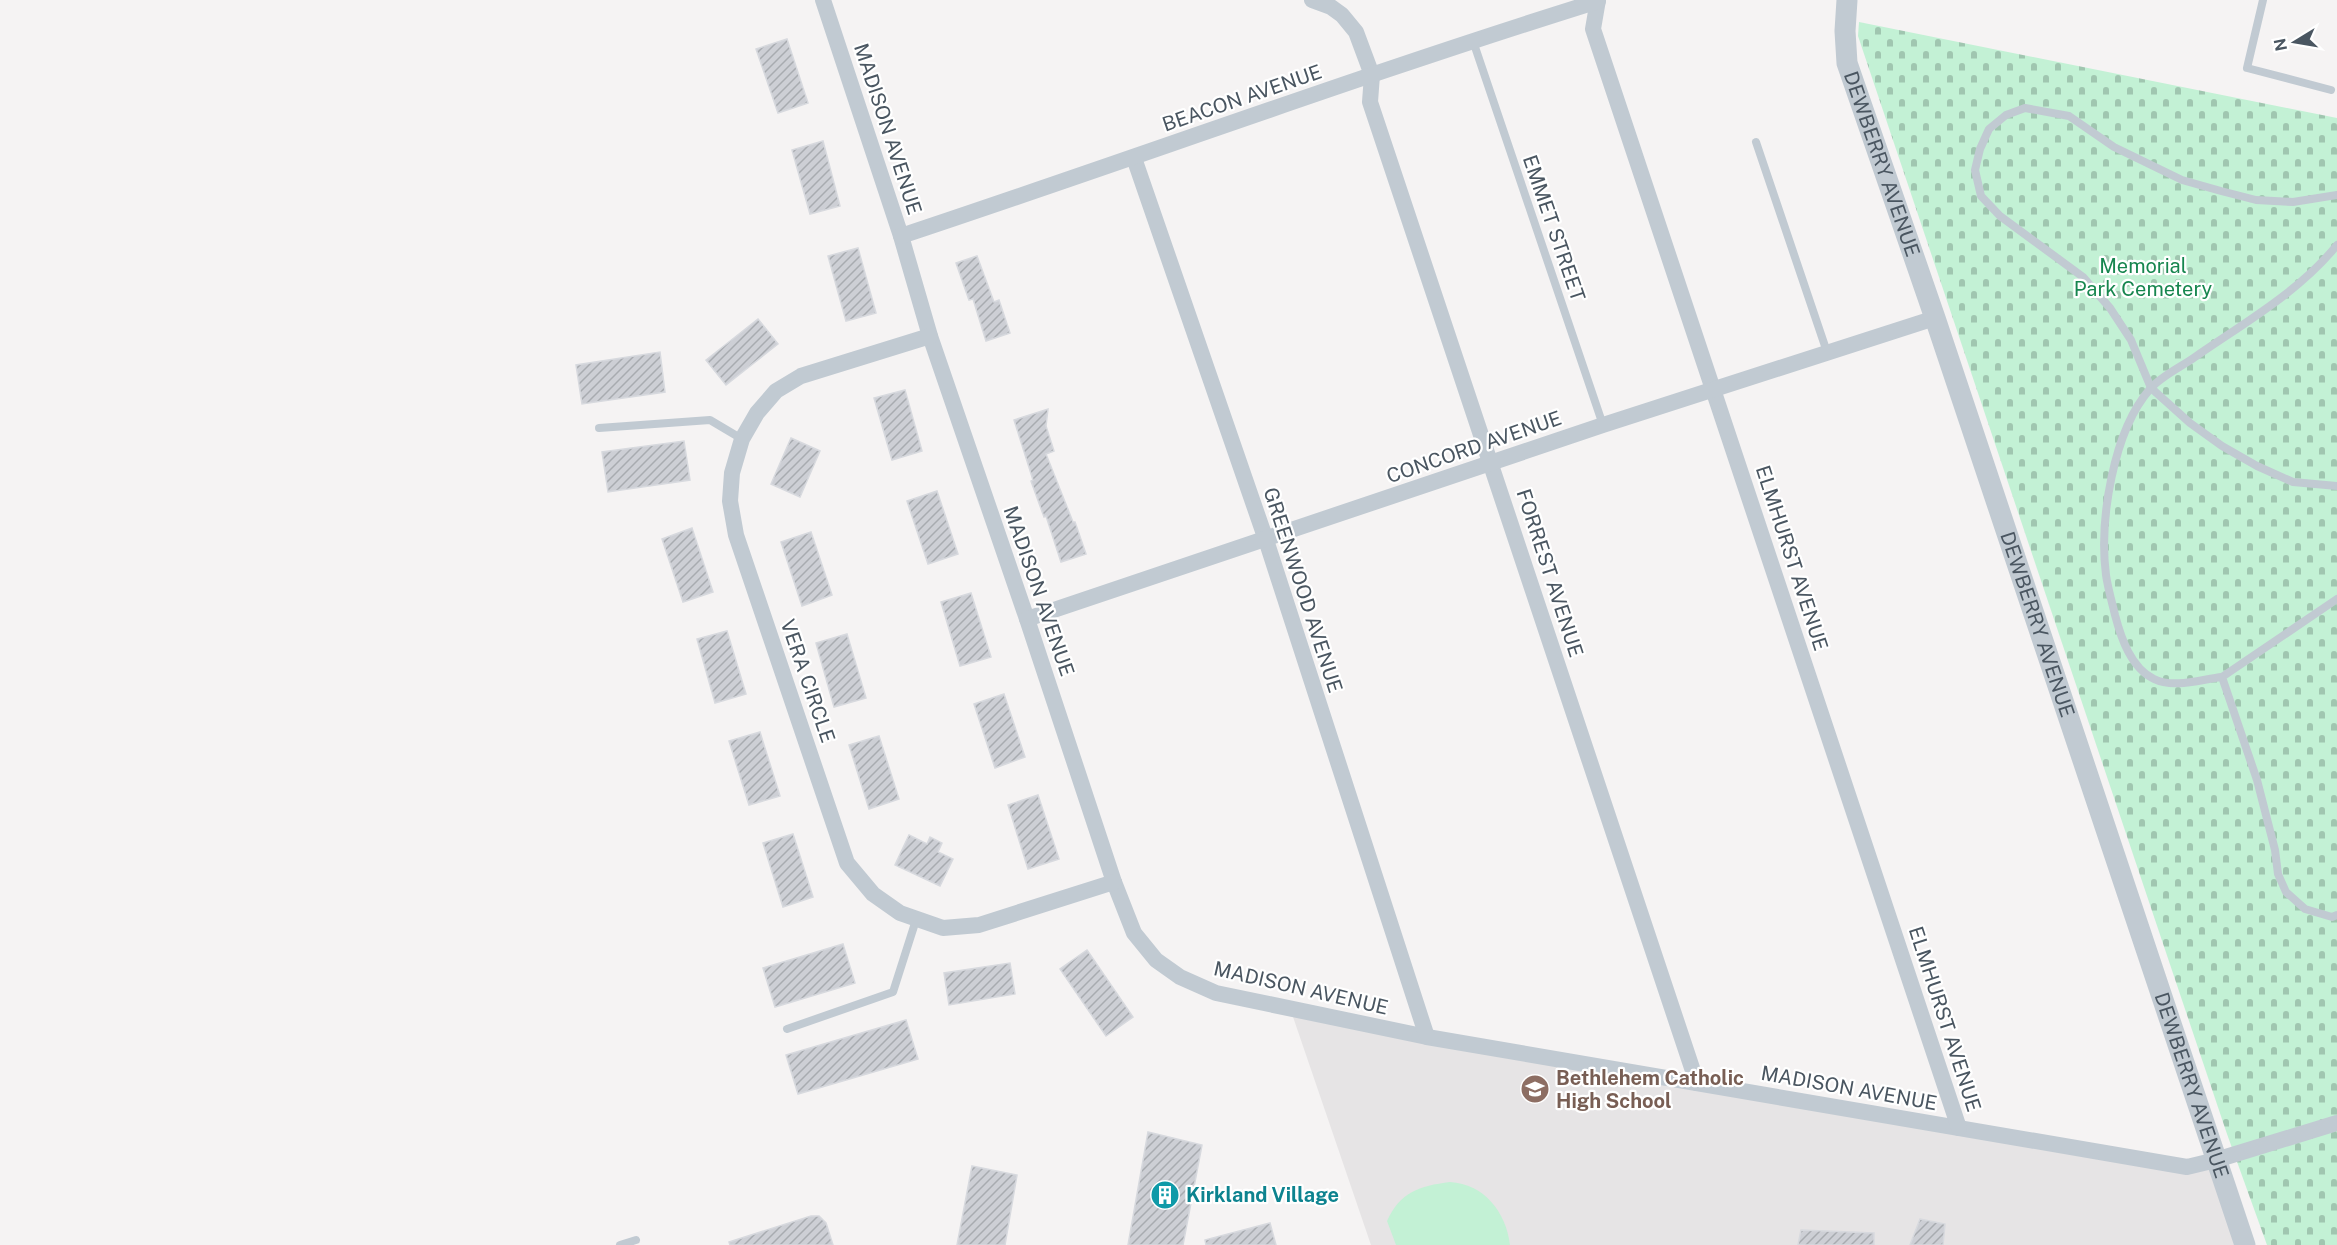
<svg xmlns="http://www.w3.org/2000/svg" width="2337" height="1245" font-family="'Public Sans',sans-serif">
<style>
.education{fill:#e6e4e5}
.grass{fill:#c3f1d5}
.cemetery{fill:url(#cemetery-stones)}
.building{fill:url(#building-hatch);stroke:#d7d9de;stroke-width:1.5}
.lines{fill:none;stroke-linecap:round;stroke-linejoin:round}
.service{stroke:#c1cad2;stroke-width:8}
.minor{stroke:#c1cad2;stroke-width:16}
.tertiary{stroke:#c1cad2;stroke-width:21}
.labels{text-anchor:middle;stroke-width:4.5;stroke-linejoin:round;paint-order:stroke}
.street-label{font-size:20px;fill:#4a5661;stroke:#fff}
.park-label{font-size:20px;fill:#17864f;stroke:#fff}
.education-label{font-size:20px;font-weight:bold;fill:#785e54;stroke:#fff;text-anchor:start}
.culture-label{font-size:20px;font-weight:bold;fill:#0d838f;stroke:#fff;text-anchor:start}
</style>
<defs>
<pattern id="cemetery-stones" width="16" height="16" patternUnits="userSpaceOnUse" patternTransform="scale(1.5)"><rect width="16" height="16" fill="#c3f1d5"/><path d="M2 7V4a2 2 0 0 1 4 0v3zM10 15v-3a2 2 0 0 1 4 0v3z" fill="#a0c6b0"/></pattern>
<pattern id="building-hatch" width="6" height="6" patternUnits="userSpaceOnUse" patternTransform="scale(1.5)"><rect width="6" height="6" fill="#cdcfd5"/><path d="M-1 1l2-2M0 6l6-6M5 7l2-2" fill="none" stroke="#a8abb0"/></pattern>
</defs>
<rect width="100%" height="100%" fill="#f5f3f3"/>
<polygon class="education" points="1291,1011 2213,1167 2239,1245 1371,1245"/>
<path class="grass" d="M1450,1182C1484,1184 1506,1212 1510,1245H1396L1387,1221C1400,1192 1419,1186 1450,1182Z"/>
<polygon class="cemetery" points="1859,22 2337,118 2337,1245 2267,1245 2227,1134 1858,36"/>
<g class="building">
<polygon points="787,39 808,103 778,113 756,49"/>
<polygon points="823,141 840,206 810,214 792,150"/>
<polygon points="858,248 876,313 846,321 828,256"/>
<polygon points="977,256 994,302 999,300 1010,333 986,341 973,299 969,300 956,263"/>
<polygon points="758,319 778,344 726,385 706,360"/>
<polygon points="660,352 665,392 582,404 576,365"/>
<polygon points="905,390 922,451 892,460 874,398"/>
<polygon points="1048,409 1046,426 1054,451 1046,454 1073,522 1075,522 1086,554 1061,562 1046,516 1044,517 1031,481 1033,480 1014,420"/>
<polygon points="791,438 820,451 800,497 771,484"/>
<polygon points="684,441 690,480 608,492 602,452"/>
<polygon points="937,491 958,554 928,564 907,501"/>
<polygon points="692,528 713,592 683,602 662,539"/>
<polygon points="811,532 832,595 802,606 781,542"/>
<polygon points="971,593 991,657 960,666 941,602"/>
<polygon points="727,631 746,694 715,703 697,639"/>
<polygon points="847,634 866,698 834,707 816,643"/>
<polygon points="1004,694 1025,757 995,768 974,704"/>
<polygon points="760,732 780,796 749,805 729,741"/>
<polygon points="879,736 899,799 869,809 849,745"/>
<polygon points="1038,795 1059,859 1028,869 1008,805"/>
<polygon points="793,834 813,897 783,907 763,843"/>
<polygon points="909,835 927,844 930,837 942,843 938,852 953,859 940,886 895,865"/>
<polygon points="843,944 855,983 775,1007 763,968"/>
<polygon points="1087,950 1133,1017 1106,1036 1060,969"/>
<polygon points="1010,963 1015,994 949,1005 944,973"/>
<polygon points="906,1020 918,1059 798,1094 786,1055"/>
<polygon points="1148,1132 1202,1145 1183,1245 1128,1245"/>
<polygon points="972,1166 1017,1175 1005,1245 957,1245"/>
<polygon points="811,1216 819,1216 826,1223 833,1245 730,1245 729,1242"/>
<polygon points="1920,1219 1945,1224 1943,1245 1910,1245"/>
<polygon points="1270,1223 1276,1245 1206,1245 1205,1240"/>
<polygon points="1801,1230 1874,1233 1874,1245 1798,1245"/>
</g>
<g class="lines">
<g class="service">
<polyline points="2263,0 2247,68 2331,90"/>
<polyline points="1473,41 1603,425"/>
<polyline points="1756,142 1827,352"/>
<polyline points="2337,195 2293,202 2256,200 2221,191 2182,180 2114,147 2069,116 2025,108 2006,115 1989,129 1980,149 1975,170 1981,196 2000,216 2083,277 2110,308 2131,340 2151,388 2190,423 2222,446 2257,466 2293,482 2337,486"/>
<polyline points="599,428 710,420 742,439"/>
<polyline points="2337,599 2222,677 2257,780 2275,850 2278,874 2286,892 2305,909 2332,917 2337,915"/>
<path d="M2222,677C2202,679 2174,689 2154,679C2131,668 2121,638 2115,615C2112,602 2108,589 2106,575C2099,521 2113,431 2150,389C2161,376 2181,367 2195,357C2244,323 2299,292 2337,245"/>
<polyline points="787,1029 893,992 916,920"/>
<polyline points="620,1245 636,1240"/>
</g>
<g class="minor">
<polyline points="823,0 901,236 930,336 1027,619 1114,882 1134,933 1156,960 1180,977 1216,993 1427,1037 2187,1167 2216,1160 2337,1123"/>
<polyline points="1312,0 1331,7 1342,15 1356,32 1372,75 1370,102 1697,1083"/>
<polyline points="1598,0 1593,29 1959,1128"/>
<polyline points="1134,158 1266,540 1427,1037"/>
<path d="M901,236C1133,159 1364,74 1598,1"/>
<polyline points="930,336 801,376 776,391 757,413 742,439 732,473 730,501 736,535 847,863 873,894 900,913 943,928 979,925 1114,882"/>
<polyline points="1027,619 1603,425 1935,318"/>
</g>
<path class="tertiary" id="s1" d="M1847,0L1845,31L1847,63L1935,318L2245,1245"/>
</g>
<defs>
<g id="school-disc" transform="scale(1.5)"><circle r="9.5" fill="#8d6e63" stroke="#fff"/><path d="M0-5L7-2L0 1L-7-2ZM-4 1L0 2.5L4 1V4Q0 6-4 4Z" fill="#fff"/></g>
<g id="building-disc" transform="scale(1.5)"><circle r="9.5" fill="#0f9aa8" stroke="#fff"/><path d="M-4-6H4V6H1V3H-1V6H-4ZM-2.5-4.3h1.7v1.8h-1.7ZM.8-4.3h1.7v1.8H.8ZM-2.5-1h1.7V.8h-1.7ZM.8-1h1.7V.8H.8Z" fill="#fff"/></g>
</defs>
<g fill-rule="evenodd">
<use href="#school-disc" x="1535" y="1089"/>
<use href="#building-disc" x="1165" y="1195"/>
</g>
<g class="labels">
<g class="street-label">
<text transform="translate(1242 98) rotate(-19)" y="7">BEACON AVENUE</text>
<text transform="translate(888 129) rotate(72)" y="7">MADISON AVENUE</text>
<text dy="7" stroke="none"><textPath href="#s1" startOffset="170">DEWBERRY AVENUE</textPath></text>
<text transform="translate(1554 228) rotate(71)" y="7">EMMET STREET</text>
<text transform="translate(1474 447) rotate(-19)" y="7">CONCORD AVENUE</text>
<text transform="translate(1792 558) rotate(72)" y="7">ELMHURST AVENUE</text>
<text transform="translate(1550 573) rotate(72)" y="7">FORREST AVENUE</text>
<text transform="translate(1303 590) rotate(72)" y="7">GREENWOOD AVENUE</text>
<text transform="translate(1039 591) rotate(71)" y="7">MADISON AVENUE</text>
<text dy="7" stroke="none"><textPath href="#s1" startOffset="656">DEWBERRY AVENUE</textPath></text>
<text transform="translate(808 681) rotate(71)" y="7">VERA CIRCLE</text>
<text transform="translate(1301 988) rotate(13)" y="7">MADISON AVENUE</text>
<text transform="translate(1945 1019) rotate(72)" y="7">ELMHURST AVENUE</text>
<text dy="7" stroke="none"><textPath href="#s1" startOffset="1142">DEWBERRY AVENUE</textPath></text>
<text transform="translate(1849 1088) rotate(10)" y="7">MADISON AVENUE</text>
</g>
<g class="park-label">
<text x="2143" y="273">Memorial<tspan x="2143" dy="23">Park Cemetery</tspan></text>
</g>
<g class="education-label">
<text x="1556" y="1085">Bethlehem Catholic<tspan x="1556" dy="23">High School</tspan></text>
</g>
<g class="culture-label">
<text x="1186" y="1202">Kirkland Village</text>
</g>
</g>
<g transform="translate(2295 42) rotate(259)" stroke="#ffffff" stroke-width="4.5" paint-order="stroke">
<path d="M0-4.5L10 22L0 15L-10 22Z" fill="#4a5661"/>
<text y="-9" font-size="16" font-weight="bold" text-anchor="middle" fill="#4a5661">N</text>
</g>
</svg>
